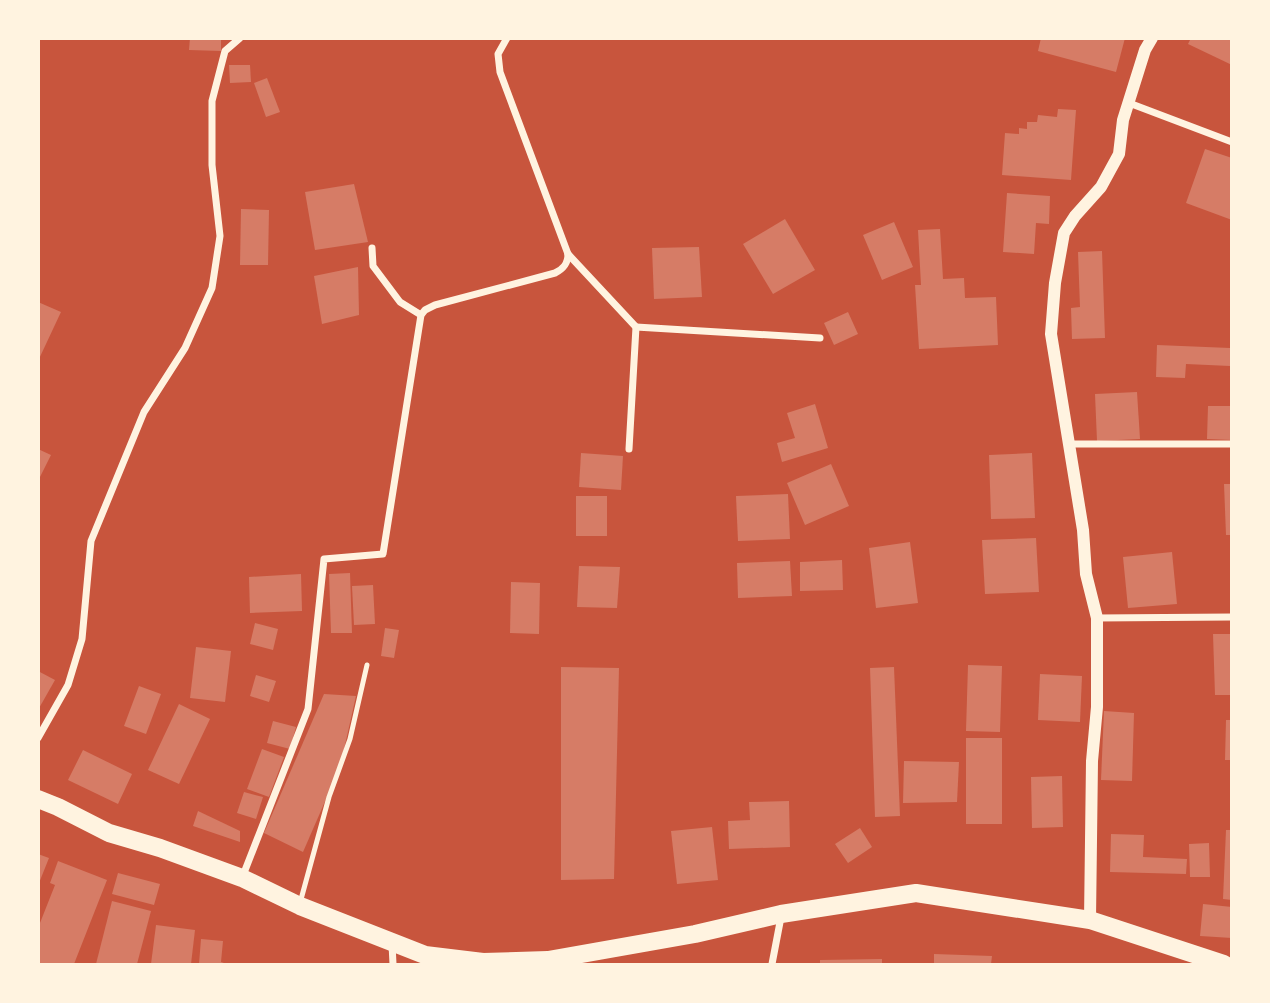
<svg xmlns="http://www.w3.org/2000/svg" width="1270" height="1003" font-family="'Varela Round',sans-serif">
<style>
.building{fill:#d67c66}
.lines{fill:none;stroke-linecap:round;stroke-linejoin:round}
.service{stroke:#fff3e0;stroke-width:5}
.minor{stroke:#fff3e0;stroke-width:7}
.tertiary{stroke:#fff3e0;stroke-width:12}
.primary{stroke:#fff3e0;stroke-width:18}
</style>
<rect width="100%" height="100%" fill="#c8553d"/>
<g class="building">
<polygon points="190,38 221,38 221,51 189,50"/>
<polygon points="1041,38 1125,38 1116,72 1038,51"/>
<polygon points="1191,38 1232,38 1232,65 1188,44"/>
<polygon points="229,65 250,65 251,82 230,83"/>
<polygon points="267,78 280,112 266,117 254,83"/>
<polygon points="1058,109 1076,110 1071,180 1002,175 1005,133 1019,134 1019,128 1027,129 1027,122 1037,122 1038,115 1057,117"/>
<polygon points="1205,149 1232,158 1232,220 1186,203"/>
<polygon points="354,184 368,242 315,250 305,192"/>
<polygon points="1007,193 1050,196 1049,224 1036,223 1034,254 1003,252"/>
<polygon points="241,209 269,210 268,265 240,265"/>
<polygon points="785,219 815,270 773,294 743,244"/>
<polygon points="894,222 913,267 882,280 863,235"/>
<polygon points="940,229 943,279 964,278 965,298 996,297 998,345 919,349 915,285 921,285 918,230"/>
<polygon points="699,247 702,297 654,299 652,248"/>
<polygon points="1102,251 1105,338 1072,339 1071,308 1080,307 1078,252"/>
<polygon points="358,267 359,315 322,324 314,276"/>
<polygon points="38,302 61,312 38,361"/>
<polygon points="848,312 858,334 834,345 824,323"/>
<polygon points="1157,345 1230,348 1230,366 1186,364 1185,378 1156,377"/>
<polygon points="1137,392 1140,439 1097,441 1095,394"/>
<polygon points="815,404 828,448 782,462 777,443 795,438 787,413"/>
<polygon points="1208,406 1232,406 1232,440 1207,439"/>
<polygon points="38,449 51,455 38,481"/>
<polygon points="581,453 623,456 621,490 579,487"/>
<polygon points="1032,453 1035,518 991,519 989,455"/>
<polygon points="831,464 849,506 805,525 787,483"/>
<polygon points="1224,484 1232,484 1232,535 1226,535"/>
<polygon points="788,494 790,539 738,541 736,496"/>
<rect x="576" y="496" width="31" height="40"/>
<polygon points="1036,538 1039,592 985,594 982,540"/>
<polygon points="910,542 918,603 876,608 869,548"/>
<polygon points="1172,552 1177,604 1128,608 1123,557"/>
<polygon points="842,560 843,590 800,591 800,562"/>
<polygon points="790,561 792,596 738,598 737,563"/>
<polygon points="579,566 620,567 617,608 577,607"/>
<polygon points="350,573 352,633 331,633 329,574"/>
<polygon points="301,574 302,611 250,613 249,577"/>
<polygon points="511,582 540,583 539,634 510,633"/>
<polygon points="373,585 375,624 354,625 352,586"/>
<polygon points="255,623 278,629 273,650 250,644"/>
<polygon points="385,628 399,630 394,658 381,656"/>
<polygon points="1213,634 1232,634 1232,695 1215,695"/>
<polygon points="196,647 231,651 225,702 190,698"/>
<polygon points="968,665 1002,666 1000,732 966,731"/>
<polygon points="561,667 619,668 614,879 561,880"/>
<polygon points="894,667 900,816 875,817 870,668"/>
<polygon points="38,671 55,680 38,710"/>
<polygon points="1040,674 1082,676 1080,722 1038,720"/>
<polygon points="256,675 276,681 269,702 250,696"/>
<polygon points="139,686 161,694 146,734 124,726"/>
<polygon points="324,694 356,696 340,767 303,852 264,833"/>
<polygon points="179,704 210,719 179,784 148,770"/>
<polygon points="1104,711 1134,713 1132,781 1101,780"/>
<polygon points="1226,720 1232,720 1232,760 1225,760"/>
<polygon points="273,721 296,727 290,749 267,743"/>
<rect x="966" y="738" width="36" height="86"/>
<polygon points="262,749 284,757 269,797 247,789"/>
<polygon points="83,750 132,774 118,804 68,780"/>
<polygon points="904,761 959,762 957,802 903,803"/>
<polygon points="1062,776 1063,827 1032,828 1031,777"/>
<polygon points="244,792 263,797 256,819 237,813"/>
<polygon points="789,801 790,847 729,849 728,821 750,820 749,802"/>
<polygon points="198,811 240,831 240,842 193,826"/>
<polygon points="712,827 718,880 677,884 671,831"/>
<polygon points="860,828 872,847 848,863 835,844"/>
<polygon points="1226,830 1232,830 1232,900 1223,899"/>
<polygon points="1111,834 1144,835 1143,857 1187,859 1186,874 1110,872"/>
<polygon points="1209,843 1210,877 1190,877 1189,844"/>
<polygon points="38,854 49,858 39,883 38,883"/>
<polygon points="58,861 107,880 74,964 38,964 38,928 55,885 50,883"/>
<polygon points="118,873 160,884 154,905 112,894"/>
<polygon points="112,901 151,911 137,964 96,964"/>
<polygon points="1203,904 1232,907 1232,938 1200,936"/>
<polygon points="156,925 195,930 191,964 151,964"/>
<polygon points="201,939 223,941 221,962 227,964 199,964"/>
<polygon points="934,954 992,956 991,964 934,964"/>
<polygon points="882,959 882,964 820,964 820,960"/>
</g>
<g class="lines">
<polyline class="service" points="300,903 329,797 350,739 367,665"/>
<g class="minor">
<polyline points="1129,103 1232,142"/>
<polyline points="372,248 373,266 400,302 421,315"/>
<polyline points="568,254 636,327 629,449"/>
<polyline points="636,327 820,338"/>
<polyline points="1068,444 1232,444"/>
<polyline points="1097,618 1232,617"/>
<polyline points="38,738 68,685 82,639 91,541 144,412 185,348 212,288 220,236 212,165 212,101 225,51 240,38"/>
<path d="M242,878L308,709L324,559L383,554L421,315L425,310L435,305L555,273C563,269 568,264 568,254L500,72L498,54L507,38"/>
<polyline points="392,944 393,964"/>
<polyline points="772,964 781,917"/>
</g>
<polyline class="tertiary" points="1090,920 1092,761 1097,707 1097,618 1086,574 1083,530 1051,334 1055,283 1064,233 1075,216 1101,187 1119,154 1123,120 1145,50 1152,38"/>
<polyline class="primary" points="38,799 58,807 109,833 160,848 242,878 300,906 425,955 483,962 548,960 695,934 781,914 916,893 1090,920 1224,964"/>
</g>
<rect width="1270" height="1003" fill="none" stroke="#fff3e0" stroke-width="80"/>
</svg>
